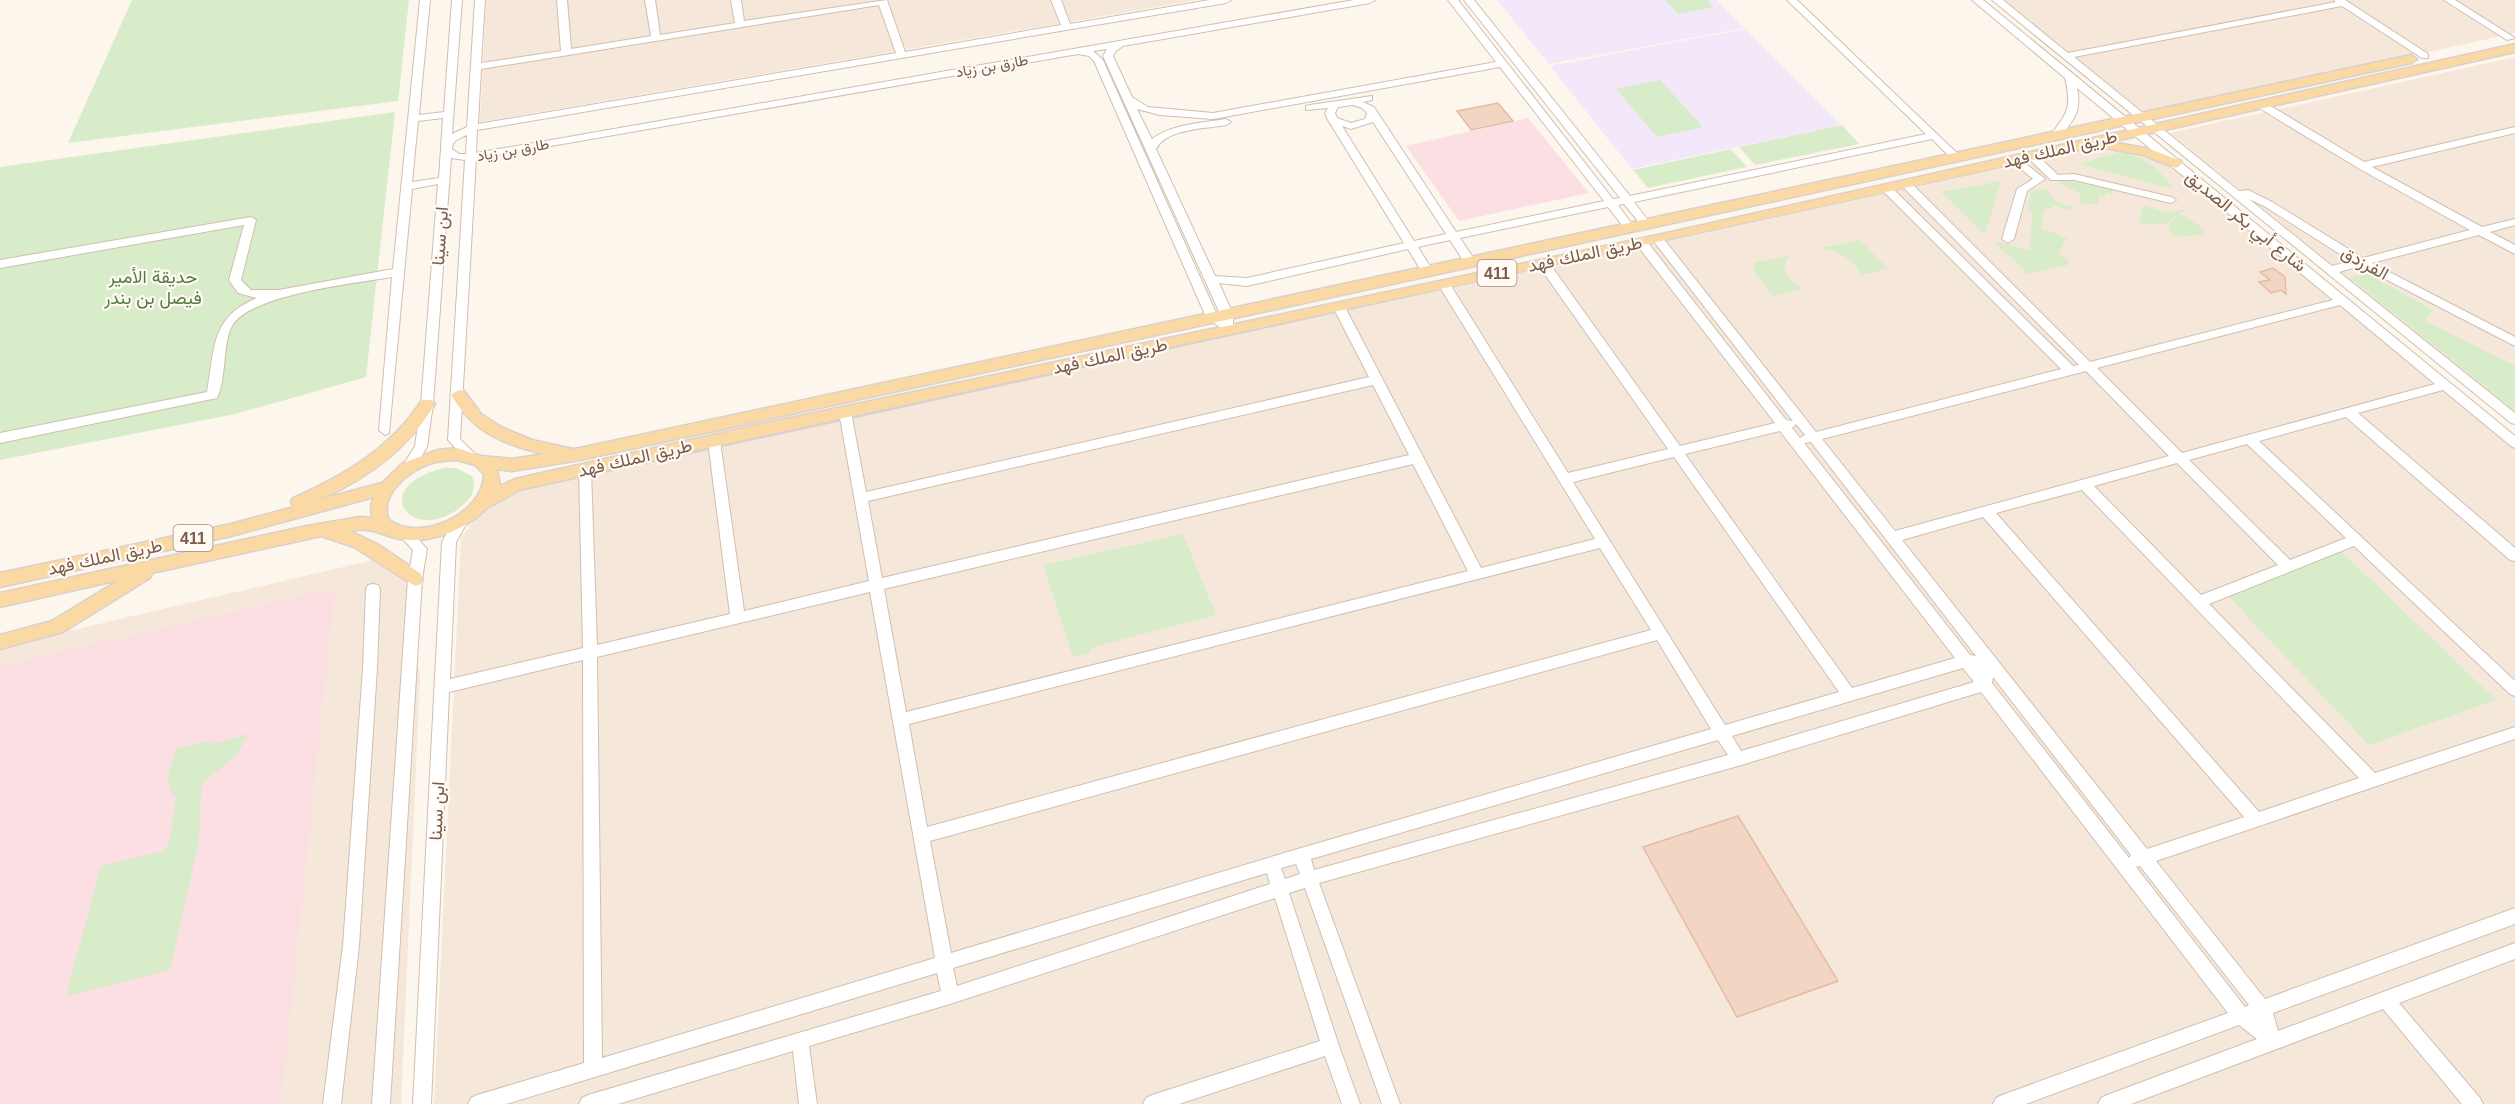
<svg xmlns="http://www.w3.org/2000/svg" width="2515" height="1104" font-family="Arial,Vazirmatn,sans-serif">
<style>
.residential{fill:#f5e8da}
.education{fill:#f3e8fa}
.medical{fill:#fbdfe3}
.green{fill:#d8ecc9}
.building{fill:#f3d5c3;stroke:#e6bba3;stroke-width:1.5}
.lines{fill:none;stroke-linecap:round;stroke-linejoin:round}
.minor-casing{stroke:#d1beb0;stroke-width:2}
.major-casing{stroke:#dad1cd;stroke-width:3}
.minor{fill:#fff;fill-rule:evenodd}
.major{fill:#fbd9a5;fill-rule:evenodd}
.labels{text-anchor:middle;stroke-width:4.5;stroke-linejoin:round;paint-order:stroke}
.far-street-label{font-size:15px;fill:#7a5c4d;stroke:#fffaf3}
.shield{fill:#fffaf3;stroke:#a28b7f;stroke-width:1.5}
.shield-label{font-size:16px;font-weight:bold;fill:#7a5c4d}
.street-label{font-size:18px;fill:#7a5c4d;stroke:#fffaf3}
.park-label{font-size:18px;fill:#537a41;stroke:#fffaf3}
</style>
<rect width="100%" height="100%" fill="#fdf6ec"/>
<g class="residential">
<polygon points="486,0 1198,0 480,122"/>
<polygon points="2004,0 2515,0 2515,33 2146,114"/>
<polygon points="2515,57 2515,414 2170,133"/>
<polygon points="2095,146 2131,151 2169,163 2515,447 2515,1104 434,1104 461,538 476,517 515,488 1089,363 1493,279"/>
<polygon points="373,560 408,580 408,593 420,679 401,1104 0,1104 0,647"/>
</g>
<g class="education">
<polygon points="1497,0 1716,0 1744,28 1549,64"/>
<polygon points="1745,29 1841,125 1632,169 1550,66"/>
</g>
<g class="medical">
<polygon points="1528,118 1589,193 1459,221 1406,146"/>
<polygon points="335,588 281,1104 0,1104 0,666"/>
</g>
<g class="green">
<polygon points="132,0 409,0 398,101 68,143"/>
<polygon points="1665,0 1707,0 1714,7 1678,14"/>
<polygon points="1660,80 1703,127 1657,137 1616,89"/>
<polygon points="395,112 366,377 235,414 0,460 0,167"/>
<polygon points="1842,125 1859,144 1755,165 1739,147"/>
<polygon points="1731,149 1747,167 1648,188 1633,170"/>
<path d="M2119,152C2144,156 2156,167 2172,186V189L2079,164Z"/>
<polygon points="2060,180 2108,188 2112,190 2112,194 2106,193 2105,197 2099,195 2098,205 2081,203 2079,193 2060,184"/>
<polygon points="2001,181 1985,234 1941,192"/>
<polygon points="2043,189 2047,189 2056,202 2072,206 2070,211 2053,205 2052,209 2047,208 2044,211 2041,228 2067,238 2059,253 2069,261 2068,265 2028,274 1993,241 2029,250 2033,212 2027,209 2031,191"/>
<polygon points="2143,205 2169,213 2189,208 2163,225 2139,223"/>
<polygon points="2180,214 2205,229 2204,234 2182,237 2174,235 2168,228 2169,224"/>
<path d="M1860,240L1888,269L1861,275C1854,259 1838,251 1821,248Z"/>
<polygon points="1791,255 1786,260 1784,271 1793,283 1802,289 1774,296 1754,272 1754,263"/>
<polygon points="2366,273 2433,310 2425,321 2515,366 2515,411 2350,278"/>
<path d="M444,468H456L472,476C477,487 473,496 464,504C416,549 363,488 444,468Z"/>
<polygon points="1183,534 1216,615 1093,647 1089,653 1073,657 1043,565"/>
<polygon points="2341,551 2496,700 2369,745 2228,596"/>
<path d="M248,734L237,755L205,781L201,791L199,841L170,970L66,996L101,866L164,851L169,843L176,797C161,780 171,767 177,748L209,741L213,744Z"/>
</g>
<g class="building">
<polygon points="1498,103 1513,121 1471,130 1457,111"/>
<polygon points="2273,268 2285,277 2286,294 2281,290 2271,293 2259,282 2270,280 2260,272"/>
<polygon points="1738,816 1838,981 1737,1017 1643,847"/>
</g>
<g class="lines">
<g class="minor-casing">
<g id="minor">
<path d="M420,0H430L419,115L444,112L452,0H462L452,134L467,127L475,0H485L481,63L561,51L557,0H567L571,49L651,36L645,0H655L660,35L735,23L731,0H741L744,21L887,0L905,52L1061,25L1051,0H1061L1070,24L1210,0H1231L1226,3L477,130L476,153L1354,0H1375L1370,3L1123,46L1116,51L1113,56L1132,97L1148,107L1213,113L1496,62L1448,0H1458L1613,199L1620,198L1464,0H1474L1630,196L1926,134L1787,0H1797L1961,157L1960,159H1952L1932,139L1634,202L1651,224L1646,227L1642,226L1624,204L1618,205L1634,227L1629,230L1625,229L1608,207L1460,238L1476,262L1470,266L1466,265L1450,240L1418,247L1433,271L1427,275L1423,274L1408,249L1247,286L1219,283L1233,314V327L1235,330L1229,334L1206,317L1094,61L1089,56L1078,54L476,159L460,439L477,456L476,459H466L448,440L465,160L451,158L433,404L427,447L413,470H403L402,467L415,446L421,404L438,184L412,189L389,433L385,435L379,430L392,277C357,283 250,294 232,326C222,344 227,378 217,398L0,443V433L207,392C215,349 210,317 257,298L238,293L229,280L244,225L0,268V260L251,217L256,220L241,280L251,290H279L393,269ZM879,5L896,53L478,124L481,69ZM1107,49L1103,56L1222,318L1217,315L1103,60L1093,51ZM1500,67L1604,201L1456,232L1374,107L1363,102L1372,100V96L1310,105L1306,106V110L1328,108L1325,113L1328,120L1404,243L1247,278L1215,276L1156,149C1167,128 1206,129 1226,125L1231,122L1226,119C1201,123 1172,124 1152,139L1137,109L1160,115L1213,119ZM1353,105L1362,108L1367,113L1365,119L1351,123L1337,118L1335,113L1338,107ZM443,118L439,178L412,182L418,121ZM1373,122L1446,234L1414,241L1342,126L1351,129ZM467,135L466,154H459L452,149C452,140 460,138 467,135Z"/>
<path d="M1972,0H1983L2515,436V448L2511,446L2443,390L2358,413L2515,548V561L2510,560L2346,417L2259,441L2515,681V696L2510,694L2354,546L2209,604L2375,773L2515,727V739L2156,861L2265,999L2515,908V924L2273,1013L2278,1031L2515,943V959L2399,1003L2480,1098L2483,1104H2462L2383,1009L2131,1104H2098L2101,1098L2107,1095L2257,1039L2239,1025L2026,1104H1993L1996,1098L2002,1095L2228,1013L1981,692L1738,766L1319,883L1400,1104H1382L1305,888L1289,893L1339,1046L1360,1104H1342L1325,1056L1179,1104H1143L1146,1098L1152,1095L1320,1041L1275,898L950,1004L809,1046L817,1104H799L793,1051L618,1104H579L582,1098L588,1095L941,991L937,973L506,1104H468L471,1098L477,1095L584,1063L583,660L449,692L431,1104H413L442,542L456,517H466L468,521L456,542L450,679L583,648L579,470L580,467H590L591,470L597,645L730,614L708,441L710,438L714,436L720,441L744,611L869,581L839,412L841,409H849L851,412L866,492L1369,377L1333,307L1339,303L1345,307L1481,568L1595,539L1438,284L1440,281H1448L1568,473L1668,449L1539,266L1537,263L1543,259L1547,260L1680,446L1775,423L1637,245L1635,242L1641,238L1645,239L1786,420L1793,421L1652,239L1658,235L1662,237L1816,432L2061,369L1882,190V186H1890L2073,366L2079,365L1901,185V181H1909L2090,362L2333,300L2077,88C2082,112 2074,120 2059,138H2051L2050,136C2068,112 2072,108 2065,78ZM2340,305L2435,384L2182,453L2097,368ZM2086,371L2169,456L1895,531L1822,439ZM1373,385L1409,455L882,578L868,501ZM1796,424L1805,435L1800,438L1792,428ZM1780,431L1955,658L1852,688L1685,454ZM1811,442L1976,656L1970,655L1804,443ZM2247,444L2346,538L2290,560L2189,460ZM1674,457L1839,692L1725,725L1573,482ZM2177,463L2278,565L2201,595L2094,486ZM1413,464L1468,571L906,712L884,589ZM2082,490L2359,778L2259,812L1996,513ZM1983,517L2244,817L2147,849L1902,540ZM1600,548L1651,630L927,827L909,724ZM870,592L935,958L602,1058L597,657ZM1657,640L1711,729L1301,848L951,953L930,841ZM1963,668L1974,682L1741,751L1732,736ZM1993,677L2131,855L2129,858L1992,683ZM1718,740L1728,755L1314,870L1311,859ZM1296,864L1300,874L1285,879L1281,868ZM2140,866L2249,1005L2245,1007L2136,867ZM1267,873L1270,884L957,986L953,968Z"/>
<path d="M1992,0H2003L2068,53L2336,2L2334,0H2345L2428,54V58H2422L2342,6L2074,57L2239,191L2248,190L2272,202L2363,258L2470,230L2358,168L2256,106V102H2264L2364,162L2515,127V133L2372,167L2482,227L2515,219V225L2490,232L2515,245V254L2479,235L2372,263L2515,337V346L2360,266L2339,272L2515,413V424L2511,423ZM2249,199L2264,206L2351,261L2332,266Z"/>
<polygon points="2444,0 2455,0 2515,38 2507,40"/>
<polygon points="2031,152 2035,153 2058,175 2074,174 2171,197 2176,200 2171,203 2074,180 2051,180 2027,157 2026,155"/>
<polygon points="2016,156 2045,179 2027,191 2014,239 2008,243 2002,239 2017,189 2033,179 2012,161 2011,159"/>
<polygon points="405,529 410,530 427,549 422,579 390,1104 372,1104 408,579 413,550 398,534"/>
<polygon points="373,584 378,585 380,589 377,668 359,946 341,1104 323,1104 343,946 363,668 366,589 368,585"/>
</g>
</g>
<g class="major-casing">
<path id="major" d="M2515,44V52L2111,142L2150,149L2181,161L2182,164L2176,168L2143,155L2095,146C1570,263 1044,372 519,490C509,496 498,502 487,508C482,512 478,517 473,520C454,533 431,541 408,540C385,539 378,526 350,531L379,545L421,574L423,579L421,584L415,586L354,547L321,536L152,573L150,578L63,632L0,649V635L52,621L119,580L0,607V593L307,526L360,517L372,518L371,505L374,497L231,536L0,587V573L231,524L294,507L291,502L293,498C345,475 391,448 422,400H432L435,404C408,449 368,478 321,499L382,483L403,463L438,450L457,448L481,456L512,459L544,454C503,444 474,433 451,395L459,390L464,391L481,414L501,427L532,440L573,449L580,448L2411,55L2417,59L2411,63L580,460L512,471L497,469L500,486L515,479L771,422L1658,235ZM457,460L475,465L484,474C484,514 420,543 389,520C378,495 409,471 429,464C438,461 448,460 457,460Z"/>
</g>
<use href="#minor" class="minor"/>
<use href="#major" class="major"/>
</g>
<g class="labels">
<g class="far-street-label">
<text transform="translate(992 66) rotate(-10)" y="5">طارق بن زياد</text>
<text transform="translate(513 150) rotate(-10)" y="5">طارق بن زياد</text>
</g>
<g class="shield">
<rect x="1477.5" y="260" width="39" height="26" rx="4.5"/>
<rect x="173.5" y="525" width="39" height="26" rx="4.5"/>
</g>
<g class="shield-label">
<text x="1497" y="279">411</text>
<text x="193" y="544">411</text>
</g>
<g class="street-label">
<text transform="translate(2060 149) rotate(-13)" y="6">طريق الملك فهد</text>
<text transform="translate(2246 221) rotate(39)" y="6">شارع أبي بكر الصديق</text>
<text transform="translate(440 236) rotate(-86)" y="6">ابن سينا</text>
<text transform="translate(1585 254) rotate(-12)" y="6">طريق الملك فهد</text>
<text transform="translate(2365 263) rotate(29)" y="6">الفرزدق</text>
<text transform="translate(1110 356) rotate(-12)" y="6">طريق الملك فهد</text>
<text transform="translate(635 458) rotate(-13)" y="6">طريق الملك فهد</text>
<text transform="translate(105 557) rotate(-12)" y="6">طريق الملك فهد</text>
<text transform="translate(437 811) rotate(-87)" y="6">ابن سينا</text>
</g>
<g class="park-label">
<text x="153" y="283">حديقة الأمير<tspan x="153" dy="21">فيصل بن بندر</tspan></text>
</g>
</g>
</svg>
